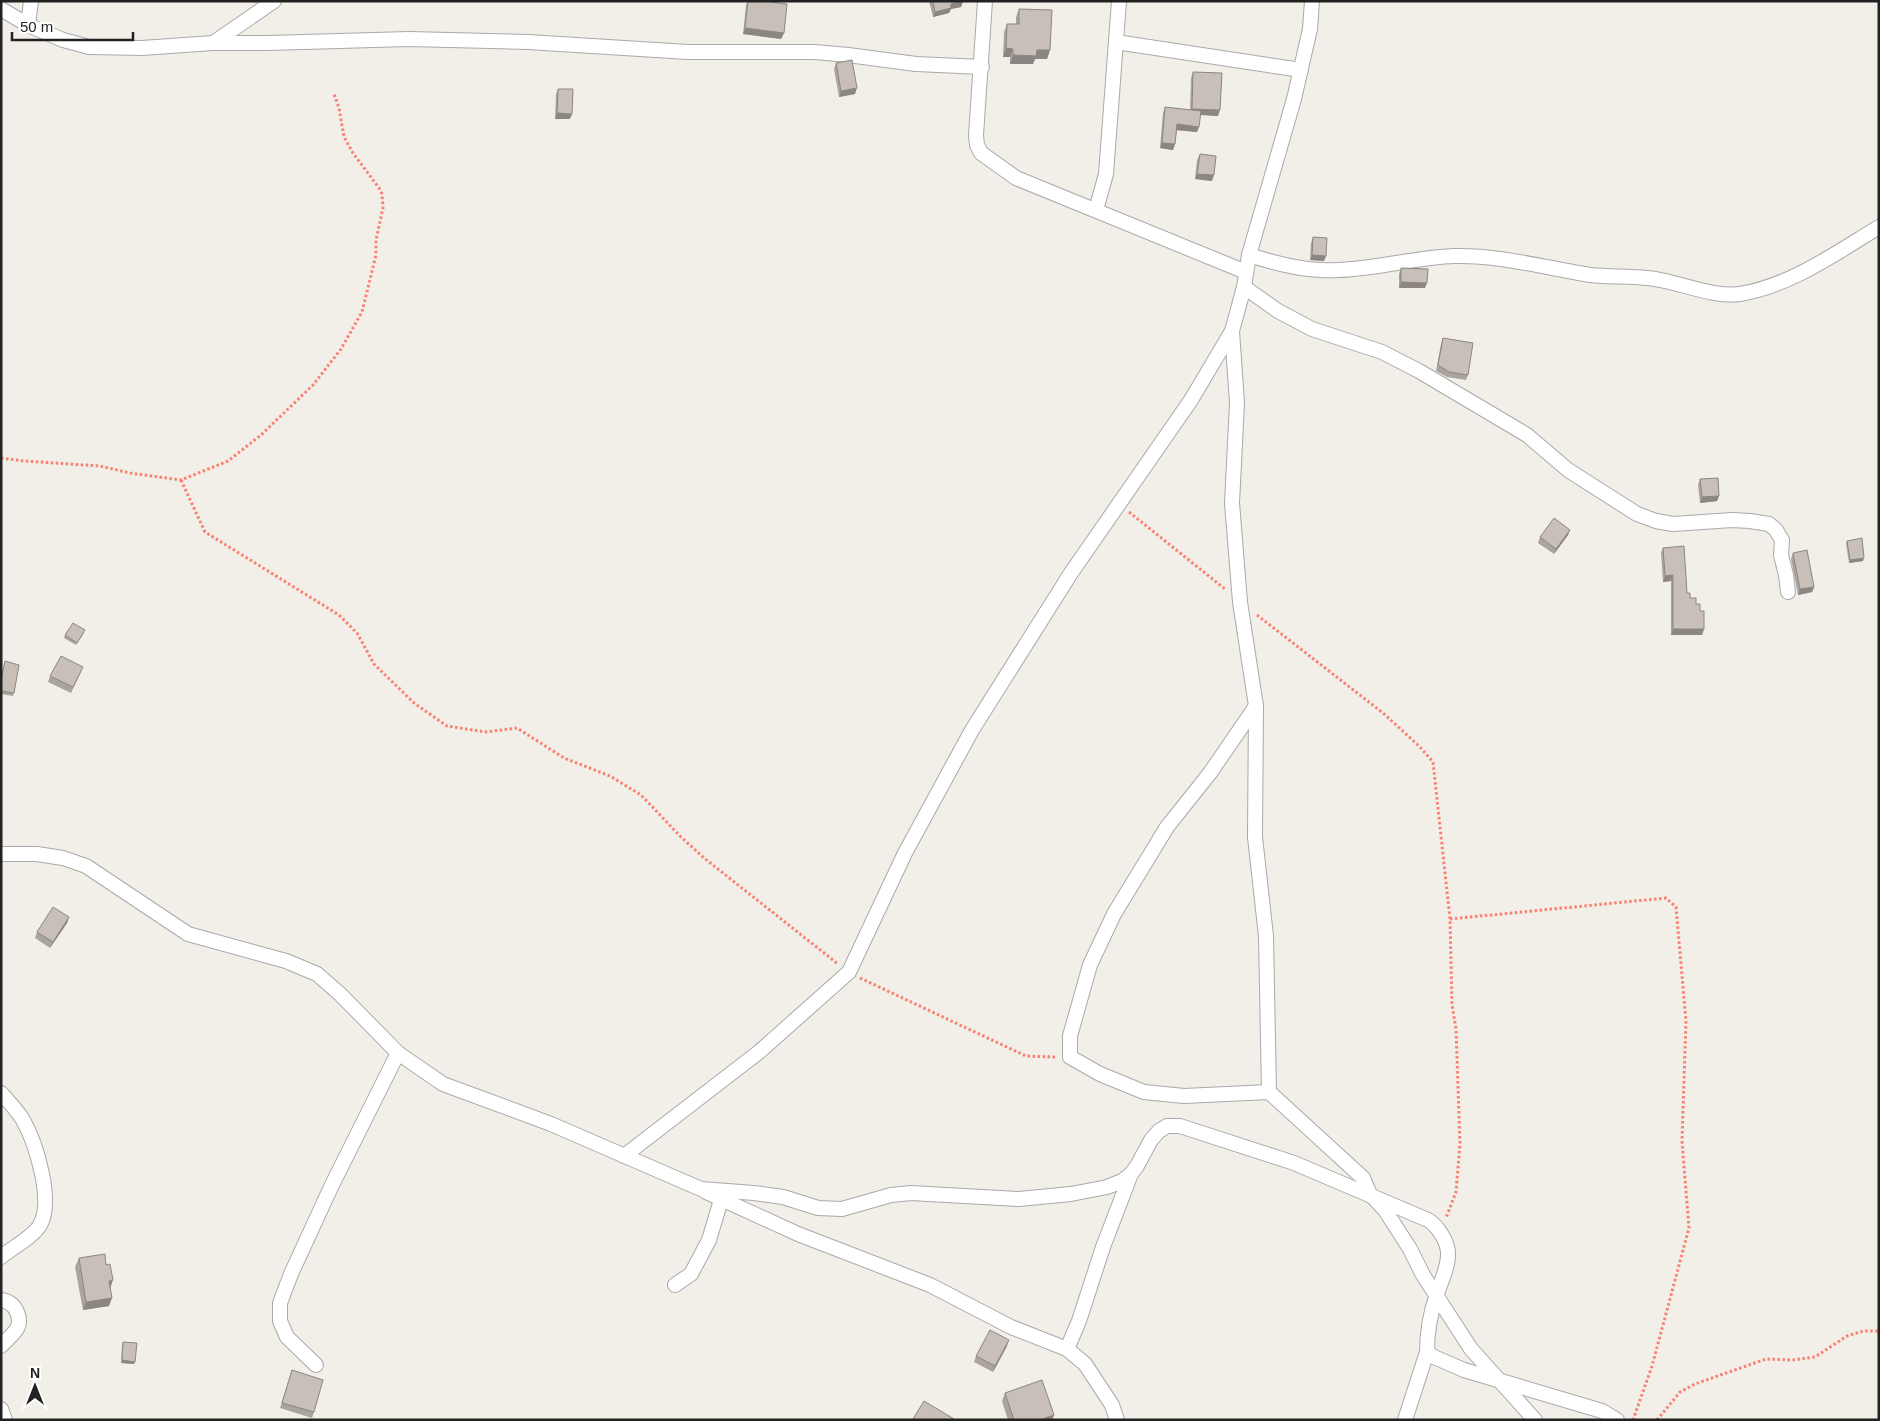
<svg xmlns="http://www.w3.org/2000/svg" width="1880" height="1421" font-family="Helvetica,sans-serif">
<style>
.lines{fill:none;stroke-linecap:round;stroke-linejoin:round}
.street-casing{stroke:#a9a9a9;stroke-width:16}
.path{stroke:#fa8072;stroke-width:3;stroke-dasharray:2.5 2.5;stroke-linecap:butt}
.street{stroke:#fff;stroke-width:14}
.wall{fill:#aba49e}
.shaded-wall{fill:#8b8681}
.building{fill:#c7bfb8;stroke:#8b8681}
</style>
<rect width="100%" height="100%" fill="#f2efe9"/>
<g class="lines">
<g class="street-casing">
<g id="street">
<polyline points="985,1 976,135 977,145 981,153 1016,178 1246,272"/>
<polyline points="1,9 28,25 63,40 89,47 142,48 213,43 268,43 409,39 528,42 688,52 815,52 848,55 916,64 982,67"/>
<polyline points="28,25 31,1"/>
<polyline points="1116,42 1301,70"/>
<polyline points="213,43 274,1"/>
<polyline points="1096,210 1106,174 1119,1"/>
<path d="M1249,255C1278,264 1308,272 1338,270C1377,269 1416,257 1455,256C1500,255 1546,268 1590,275C1609,277 1628,276 1647,278C1675,280 1712,298 1740,294C1790,286 1836,253 1879,227"/>
<polyline points="1244,287 1278,311 1312,329 1382,352 1419,371 1527,435 1568,470 1637,514 1656,521 1673,524 1732,520 1750,521 1769,524 1776,530 1782,540 1781,555 1786,575 1788,592"/>
<polyline points="1256,706 1210,773 1167,827 1114,914 1090,965 1070,1036 1070,1057 1100,1074 1144,1092 1184,1096 1269,1092 1363,1178 1370,1194 1385,1210 1410,1249 1423,1275 1471,1349 1535,1420"/>
<path d="M1,854H37L63,858L86,866L188,934L286,961L317,974L340,994L398,1053L443,1084L551,1124L701,1189L754,1193L783,1197L818,1208L842,1209L891,1195L911,1193L1019,1199L1071,1194L1107,1187L1122,1181L1131,1174L1137,1166L1151,1140L1159,1131L1167,1126H1180L1294,1163L1428,1220C1438,1226 1447,1241 1448,1252C1449,1266 1441,1281 1437,1294C1431,1311 1427,1334 1427,1352L1434,1357L1464,1370L1602,1411L1617,1420"/>
<polyline points="1269,1092 1266,936 1255,837 1256,706 1240,602 1232,503 1237,403 1232,331 1244,287 1249,255 1294,99 1310,29 1312,1"/>
<path d="M1,1093C9,1102 17,1110 23,1120C36,1143 54,1201 40,1225C34,1236 12,1248 1,1257"/>
<polyline points="624,1156 759,1052 849,972 905,853 972,730 1071,573 1191,400 1232,331"/>
<polyline points="706,1192 798,1234 930,1285 1011,1327 1067,1349 1085,1364 1112,1405 1117,1420"/>
<polyline points="675,1285 691,1274 709,1240 721,1200"/>
<path d="M1,1300C8,1301 14,1305 17,1312C24,1328 12,1334 1,1346"/>
<polyline points="1067,1349 1079,1321 1103,1247 1131,1174"/>
<polyline points="316,1365 287,1337 280,1321 280,1303 291,1274 331,1187 398,1053"/>
<polyline points="1,1409 5,1420"/>
<polyline points="1405,1420 1427,1352"/>
</g>
</g>
<g class="path">
<polyline points="1,458 24,461 100,466 130,473 181,480 228,461 261,435 313,385 341,349 362,312 376,255 376,240 383,208 382,194 379,188 353,153 344,137 339,108 334,94"/>
<polyline points="181,480 205,532 339,615 357,633 374,664 414,703 447,726 486,732 517,728 564,758 610,776 641,795 680,836 704,858 838,964"/>
<polyline points="1129,512 1225,589"/>
<polyline points="1257,615 1383,713 1419,746 1433,762 1450,919 1452,1005 1456,1029 1460,1144 1456,1192 1446,1218"/>
<polyline points="1450,919 1666,898 1676,907 1686,1021 1682,1141 1689,1228 1652,1366 1633,1420"/>
<polyline points="860,978 1026,1056 1056,1057"/>
<polyline points="1657,1420 1680,1392 1695,1384 1766,1359 1792,1360 1815,1357 1847,1336 1863,1331 1879,1331"/>
</g>
<use href="#street" class="street"/>
</g>
<g class="wall">
<polygon points="748,1 764,1 784,33 781,39 743,34 746,5"/>
<polygon points="929,1 963,1 961,7 951,9 949,13 933,17"/>
<polygon points="1019,9 1050,50 1047,59 1035,59 1033,64 1010,64 1010,57 1003,57 1004,32 1007,24 1016,24 1016,17"/>
<polygon points="836,63 855,94 839,97 834,69"/>
<polygon points="1193,72 1218,116 1200,115 1197,132 1177,130 1175,144 1173,150 1160,148 1163,113 1165,107 1190,110 1191,78"/>
<polygon points="558,89 570,119 555,119 556,94"/>
<polygon points="1200,154 1212,181 1195,179 1197,160"/>
<polygon points="1313,237 1326,256 1324,261 1310,260 1311,243"/>
<polygon points="1401,268 1425,288 1399,288 1399,274"/>
<polygon points="1443,338 1468,375 1466,380 1447,377 1436,371 1441,344"/>
<polygon points="1700,479 1719,496 1717,501 1700,503 1698,485"/>
<polygon points="1570,530 1568,535 1554,554 1538,543 1540,537"/>
<polygon points="1847,541 1863,561 1849,563 1846,543"/>
<polygon points="1663,548 1687,593 1690,598 1696,604 1700,611 1704,629 1702,635 1671,635 1671,581 1663,582 1661,553"/>
<polygon points="1793,553 1814,587 1812,592 1798,595 1791,559"/>
<polygon points="84,633 76,645 64,638 65,635"/>
<polygon points="5,661 14,693 13,696 1,694 1,678"/>
<polygon points="81,672 71,693 48,682 50,676"/>
<polygon points="69,917 67,923 50,948 35,938 37,932"/>
<polygon points="79,1258 109,1306 83,1310 75,1267"/>
<polygon points="123,1342 134,1364 121,1363 122,1345"/>
<polygon points="1007,1346 993,1372 974,1362 976,1356"/>
<polygon points="290,1376 314,1412 312,1418 280,1408"/>
<polygon points="1005,1393 1054,1415 1052,1420 1008,1420 1002,1401"/>
</g>
<g class="shaded-wall">
<polygon points="963,1 961,7 951,9 949,13 933,17 935,12 951,4"/>
<polygon points="745,28 784,33 781,39 743,34"/>
<polygon points="1006,48 1013,49 1010,57 1003,57"/>
<polygon points="1037,50 1050,50 1047,59 1035,59 1033,64 1010,64 1013,55"/>
<polygon points="857,88 855,94 839,97 841,91"/>
<polygon points="1192,109 1220,110 1218,116 1190,114"/>
<polygon points="557,113 572,114 570,119 555,119"/>
<polygon points="1177,124 1199,127 1197,132 1175,130"/>
<polygon points="1162,143 1175,144 1173,150 1160,148"/>
<polygon points="1197,174 1214,175 1212,181 1195,179"/>
<polygon points="1312,255 1326,256 1324,261 1310,260"/>
<polygon points="1401,282 1427,283 1425,288 1399,288"/>
<polygon points="1719,496 1717,501 1700,503 1702,497"/>
<polygon points="1570,530 1568,535 1554,554 1556,549"/>
<polygon points="1864,558 1863,561 1849,563 1850,560"/>
<polygon points="1673,575 1671,581 1663,582 1665,576"/>
<polygon points="1814,587 1812,592 1798,595 1800,589"/>
<polygon points="1673,629 1704,629 1702,635 1671,635"/>
<polygon points="69,917 67,923 50,948 53,942"/>
<polygon points="113,1280 110,1289 109,1281"/>
<polygon points="112,1298 109,1306 83,1310 86,1302"/>
<polygon points="1009,1340 1007,1346 993,1372 995,1366"/>
<polygon points="122,1360 135,1362 134,1364 121,1363"/>
<polygon points="1054,1415 1052,1420 1040,1420"/>
</g>
<g class="building">
<polygon points="748,1 764,1 787,4 784,33 745,28"/>
<polygon points="933,1 961,1 951,4 951,8 935,12"/>
<polygon points="1019,9 1052,10 1050,50 1037,50 1036,56 1013,55 1013,49 1006,48 1007,24 1019,24"/>
<polygon points="852,60 857,88 841,91 836,63"/>
<polygon points="1193,72 1222,73 1220,110 1192,109"/>
<polygon points="558,89 573,89 572,114 557,113"/>
<polygon points="1165,107 1201,111 1199,127 1177,124 1175,144 1162,143"/>
<polygon points="1200,154 1216,156 1214,175 1197,174"/>
<polygon points="1313,237 1327,238 1326,256 1312,255"/>
<polygon points="1401,268 1428,269 1427,283 1401,282"/>
<polygon points="1443,338 1473,343 1468,375 1449,372 1438,365"/>
<polygon points="1718,478 1719,496 1702,497 1700,479"/>
<polygon points="1554,518 1570,530 1556,549 1540,537"/>
<polygon points="1862,538 1864,558 1850,560 1847,541"/>
<polygon points="1684,546 1687,593 1690,593 1690,598 1696,598 1696,604 1700,604 1700,611 1704,611 1704,629 1673,629 1673,575 1665,576 1663,548"/>
<polygon points="1807,550 1814,587 1800,589 1793,553"/>
<polygon points="73,623 85,630 77,643 65,635"/>
<polygon points="61,656 83,667 73,687 50,676"/>
<polygon points="5,661 19,665 14,693 1,691 1,680"/>
<polygon points="53,907 69,917 53,942 37,932"/>
<polygon points="105,1254 106,1265 110,1264 113,1280 109,1281 112,1298 86,1302 79,1258"/>
<polygon points="990,1330 1009,1340 995,1366 976,1356"/>
<polygon points="123,1342 137,1343 135,1362 122,1360"/>
<polygon points="292,1370 323,1380 314,1412 282,1403"/>
<polygon points="1042,1380 1054,1415 1040,1420 1014,1420 1005,1393"/>
<polygon points="924,1401 954,1419 953,1420 914,1420 913,1419"/>
</g>
<rect width="1880" height="1421" fill="none" stroke="#222222" stroke-width="5"/>
<g transform="translate(35 1386)" stroke="#ffffff" stroke-width="4" paint-order="stroke">
<path d="M0-4L9 19L0 12L-9 19Z" fill="#222222"/>
<text y="-8" font-size="14" font-weight="bold" text-anchor="middle" fill="#222222">N</text>
</g>
<path d="M12 32v8h121v-8" fill="none" stroke="#222222" stroke-width="2.5"/>
<text x="20" y="32" font-size="15" fill="#222222" stroke="#ffffff" stroke-width="4" paint-order="stroke">50 m</text>
</svg>
